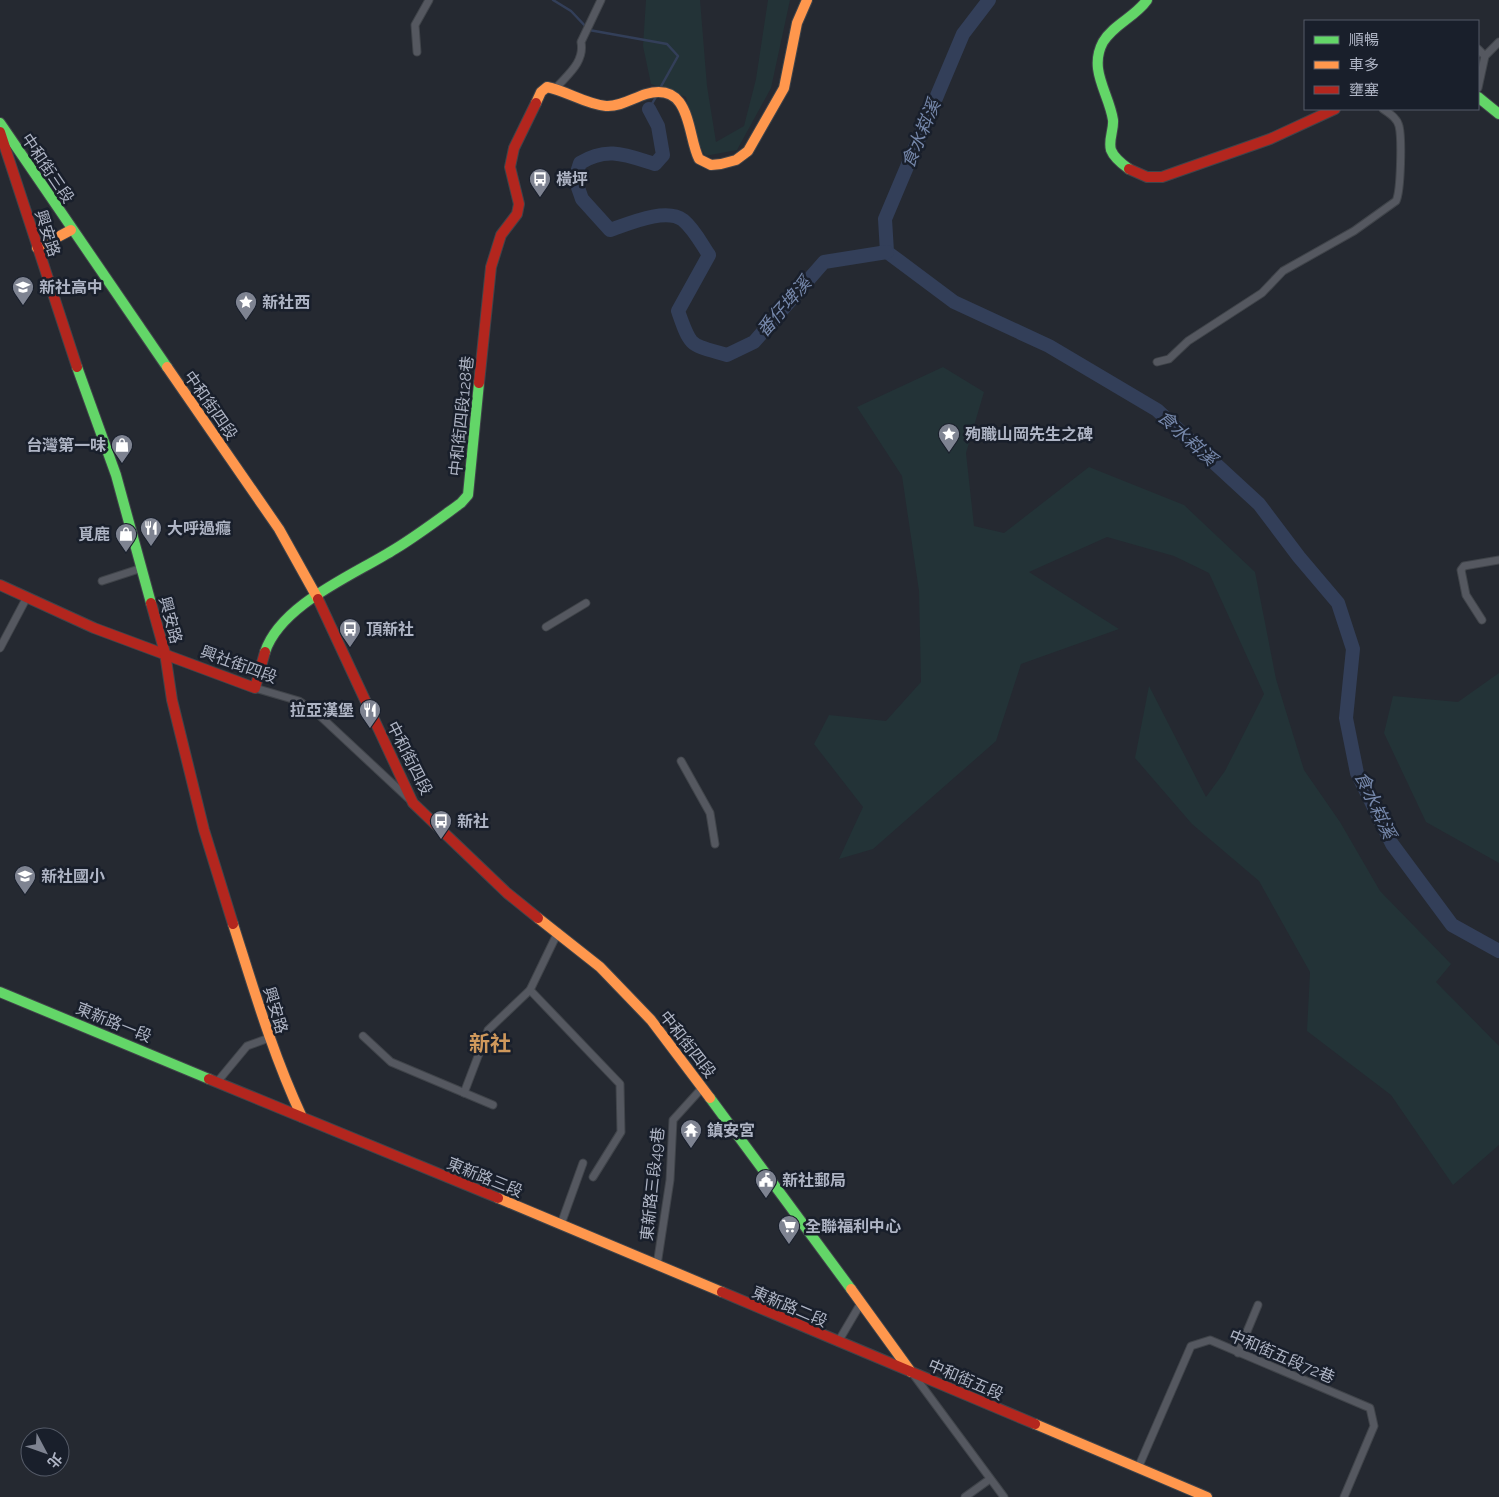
<svg xmlns="http://www.w3.org/2000/svg" width="1499" height="1497" font-family="Raleway,'Noto Sans TC',sans-serif">
<style>
.green{fill:#233337}
.lines{fill:none;stroke-linecap:round;stroke-linejoin:round}
.stream{stroke:#333f59;stroke-width:2.5}
.river{stroke:#333f59;stroke-width:14}
.street-casing{stroke:#40444a;stroke-width:9}
.fast-casing{stroke:#40444a;stroke-width:12}
.slow-casing{stroke:#40444a;stroke-width:12}
.jam-casing{stroke:#40444a;stroke-width:12}
.street{stroke:#555860;stroke-width:7}
.fast{stroke:#63d668;stroke-width:10}
.slow{stroke:#ff974d;stroke-width:10}
.jam{stroke:#b3261e;stroke-width:10}
.labels{text-anchor:middle;stroke-width:5;stroke-linejoin:round;paint-order:stroke}
.street-label{font-size:16px;fill:#aeb4c4;stroke:#191f2b}
.poi-label{font-size:16px;font-weight:bold;fill:#aeb4c4;stroke:#191f2b;text-anchor:start}
.water-label{font-size:18px;font-style:italic;fill:#7688ab;stroke:#191f2b}
.district-label{font-size:21px;font-weight:bold;fill:#d0995c;stroke:#191f2b}
</style>
<rect width="100%" height="100%" fill="#252931"/>
<g class="green">
<polygon points="646,0 700,0 707,86 716,142 744,126 756,79 768,0 790,0 771,88 737,150 705,156 693,130 686,97 651,84 643,46"/>
<polygon points="943,367 984,392 966,453 974,526 1004,533 1089,467 1184,505 1255,572 1276,679 1304,770 1340,822 1380,891 1451,964 1436,982 1499,1046 1499,1145 1453,1185 1391,1095 1307,1031 1310,972 1259,881 1192,824 1135,758 1149,686 1206,797 1225,771 1264,694 1209,573 1174,556 1107,537 1029,572 1119,629 1021,664 996,741 873,849 839,859 863,807 814,744 829,715 886,721 921,682 919,591 902,476 857,407"/>
<polygon points="1499,673 1499,863 1426,822 1384,733 1393,696 1458,702"/>
</g>
<g class="lines">
<g class="stream">
<polyline points="553,0 571,11 589,30 667,44 678,56 659,90"/>
<polyline points="649,109 657,95"/>
</g>
<g class="river">
<polyline points="989,0 963,34 885,219 887,252 954,302 1049,346 1157,410 1259,504 1299,557 1338,603 1353,649 1346,718 1357,773 1392,844 1452,925 1499,951"/>
<path d="M649,109L658,126L663,155L655,164C626,155 607,146 580,163L575,179L582,199L610,230C628,224 666,207 683,220C694,229 701,243 709,255L678,311C691,348 689,344 727,355L754,342L824,262L887,252"/>
</g>
<g class="street-casing">
<g id="street">
<polyline points="1478,49 1485,56"/>
<polyline points="417,52 415,25 429,0"/>
<path d="M556,88C567,75 585,62 581,42L601,0"/>
<polyline points="1478,88 1485,56 1499,42"/>
<path d="M1157,362L1169,359L1188,341L1262,293L1283,271L1354,231L1396,201C1401,191 1402,138 1399,126C1397,118 1390,114 1383,109"/>
<polyline points="102,581 142,568"/>
<polyline points="1482,620 1466,595 1461,570 1464,566 1499,560"/>
<polyline points="546,627 586,603"/>
<polyline points="0,648 26,599"/>
<polyline points="255,688 299,701 319,715 409,799"/>
<polyline points="681,761 710,813 715,844"/>
<polyline points="530,990 620,1084 621,1132 593,1177"/>
<polyline points="363,1036 391,1062 493,1105"/>
<polyline points="218,1081 247,1046 269,1038"/>
<polyline points="464,1093 488,1030 530,990 558,932"/>
<polyline points="561,1224 583,1163"/>
<polyline points="657,1265 670,1180 673,1120 702,1088"/>
<polyline points="838,1342 861,1303"/>
<polyline points="1238,1353 1258,1305"/>
<polyline points="913,1374 1004,1497"/>
<polyline points="1138,1468 1191,1346 1210,1340 1370,1408 1374,1426 1344,1497"/>
<polyline points="965,1497 990,1479"/>
</g>
</g>
<g class="fast-casing">
<g id="fast">
<polyline points="1478,97 1499,114"/>
<polyline points="0,123 167,367"/>
<path d="M1129,169C1122,164 1114,158 1111,150C1108,140 1114,130 1113,120C1109,93 1088,70 1103,42C1114,24 1135,17 1147,0"/>
<polyline points="77,367 116,475 151,603"/>
<path d="M265,652C281,604 354,575 395,549C418,535 439,519 461,503L468,495L479,383"/>
<polyline points="0,992 209,1079"/>
<polyline points="710,1098 851,1289"/>
</g>
</g>
<g class="slow-casing">
<g id="slow">
<path d="M536,103L541,92L547,87C567,91 585,104 606,106C620,107 633,98 646,94C692,81 687,136 699,159L711,165L721,164L736,160L748,151L784,88L797,23L807,0"/>
<polyline points="37,248 71,230"/>
<polyline points="167,367 279,529 318,599"/>
<polyline points="538,918 600,967 651,1020 710,1098"/>
<path d="M233,924C254,990 273,1055 302,1117"/>
<polyline points="498,1198 722,1292"/>
<polyline points="851,1289 911,1372"/>
<polyline points="1035,1424 1207,1497"/>
</g>
</g>
<g class="jam-casing">
<g id="jam">
<polyline points="0,132 77,367"/>
<polyline points="1129,169 1147,177 1162,177 1270,139 1335,109"/>
<polyline points="479,383 491,267 501,235 517,214 519,204 510,167 514,148 536,103"/>
<polyline points="0,585 94,628 255,688 265,652"/>
<polyline points="318,599 413,803 507,893 538,918"/>
<polyline points="151,603 165,653 172,700 204,830 233,924"/>
<polyline points="209,1079 498,1198"/>
<polyline points="722,1292 1035,1424"/>
</g>
</g>
<use href="#street" class="street"/>
<use href="#fast" class="fast"/>
<use href="#slow" class="slow"/>
<use href="#jam" class="jam"/>
</g>
<defs>
<g id="bus-pin" transform="scale(1.125)"><path d="M0 17L-7.5 6A9.5 9.5 0 1 1 7.5 6Z" fill="#7e8391" stroke="#191f2b"/><path d="M-5-6H5V4H4V6H2V4H-2V6H-4V4H-5ZM-3.5-4V0h7V-4ZM-3.5 1.2v1.5H-2V1.2ZM2 1.2v1.5H3.5V1.2Z" fill="#fff"/></g>
<g id="school-pin" transform="scale(1.125)"><path d="M0 17L-7.5 6A9.5 9.5 0 1 1 7.5 6Z" fill="#7e8391" stroke="#191f2b"/><path d="M0-5L7-2L0 1L-7-2ZM-4 1L0 2.5L4 1V4Q0 6-4 4Z" fill="#fff"/></g>
<g id="sight-pin" transform="scale(1.125)"><path d="M0 17L-7.5 6A9.5 9.5 0 1 1 7.5 6Z" fill="#7e8391" stroke="#191f2b"/><path d="M0-6L1.8-2.2L6-1.7L2.9 1.2L3.7 5.4L0 3.3L-3.7 5.4L-2.9 1.2L-6-1.7L-1.8-2.2Z" fill="#fff"/></g>
<g id="shop-pin" transform="scale(1.125)"><path d="M0 17L-7.5 6A9.5 9.5 0 1 1 7.5 6Z" fill="#7e8391" stroke="#191f2b"/><path d="M-5-2.5h2.3a2.7 3.5 0 0 1 5.4 0H5L5.5 6h-11ZM-1.5-2.5h3a1.5 2.3 0 0 0-3 0Z" fill="#fff"/></g>
<g id="restaurant-pin" transform="scale(1.125)"><path d="M0 17L-7.5 6A9.5 9.5 0 1 1 7.5 6Z" fill="#7e8391" stroke="#191f2b"/><path d="M-5-6h1v4h1v-4h1v4h1v-4h1v5L-1.5 .5V6h-2V.5L-5-1ZM5-6V6H3V1.5H1.5Q1.5-4 5-6Z" fill="#fff"/></g>
<g id="temple-pin" transform="scale(1.125)"><path d="M0 17L-7.5 6A9.5 9.5 0 1 1 7.5 6Z" fill="#7e8391" stroke="#191f2b"/><path d="M0-6L5-2H3V0L6.5 2.5H4V6H1.5V3h-3V6H-4V2.5H-6.5L-3 0V-2H-5Z" fill="#fff"/></g>
<g id="civic-pin" transform="scale(1.125)"><path d="M0 17L-7.5 6A9.5 9.5 0 1 1 7.5 6Z" fill="#7e8391" stroke="#191f2b"/><path d="M-.6-6.5H3V-4.5H.6V-3L4-1V1h2V6H-6V1h2V-1L-.6-3ZM-1.2 2.5V6h2.4V2.5Z" fill="#fff"/></g>
<g id="supermarket-pin" transform="scale(1.125)"><path d="M0 17L-7.5 6A9.5 9.5 0 1 1 7.5 6Z" fill="#7e8391" stroke="#191f2b"/><path d="M-6-5.5h2.5l.6 2H6L4.5 2H-2.5L-4.4-4H-6ZM-1.5 3.2a1.3 1.3 0 1 0 .1 0ZM3 3.2a1.3 1.3 0 1 0 .1 0Z" fill="#fff"/></g>
</defs>
<g fill-rule="evenodd">
<use href="#bus-pin" x="540" y="179"/>
<use href="#school-pin" x="23" y="287"/>
<use href="#sight-pin" x="246" y="302"/>
<use href="#sight-pin" x="949" y="434"/>
<use href="#shop-pin" x="122" y="445"/>
<use href="#restaurant-pin" x="151" y="528"/>
<use href="#shop-pin" x="126" y="534"/>
<use href="#bus-pin" x="350" y="629"/>
<use href="#restaurant-pin" x="370" y="710"/>
<use href="#bus-pin" x="441" y="821"/>
<use href="#school-pin" x="25" y="876"/>
<use href="#temple-pin" x="691" y="1130"/>
<use href="#civic-pin" x="766" y="1180"/>
<use href="#supermarket-pin" x="789" y="1226"/>
</g>
<g class="labels">
<g class="street-label">
<text transform="translate(48 168) rotate(56)" y="6">中和街三段</text>
<text transform="translate(48 233) rotate(72)" y="6">興安路</text>
<text transform="translate(211 405) rotate(55)" y="6">中和街四段</text>
<text transform="translate(461 416) rotate(-84)" y="6">中和街四段128巷</text>
<text transform="translate(171 620) rotate(75)" y="6">興安路</text>
<text transform="translate(239 664) rotate(20)" y="6">興社街四段</text>
<text transform="translate(410 758) rotate(63)" y="6">中和街四段</text>
<text transform="translate(276 1010) rotate(73)" y="6">興安路</text>
<text transform="translate(114 1022) rotate(22)" y="6">東新路一段</text>
<text transform="translate(688 1044) rotate(52)" y="6">中和街四段</text>
<text transform="translate(485 1177) rotate(22)" y="6">東新路三段</text>
<text transform="translate(652 1184) rotate(-84)" y="6">東新路三段49巷</text>
<text transform="translate(790 1306) rotate(23)" y="6">東新路二段</text>
<text transform="translate(1282 1356) rotate(23)" y="6">中和街五段72巷</text>
<text transform="translate(966 1379) rotate(23)" y="6">中和街五段</text>
</g>
<g class="poi-label">
<text x="556" y="185">橫坪</text>
<text x="39" y="293">新社高中</text>
<text x="262" y="308">新社西</text>
<text x="965" y="440">殉職山岡先生之碑</text>
<text x="106" y="451" text-anchor="end">台灣第一味</text>
<text x="167" y="534">大呼過癮</text>
<text x="110" y="540" text-anchor="end">覓鹿</text>
<text x="366" y="635">頂新社</text>
<text x="354" y="716" text-anchor="end">拉亞漢堡</text>
<text x="457" y="827">新社</text>
<text x="41" y="882">新社國小</text>
<text x="707" y="1136">鎮安宮</text>
<text x="782" y="1186">新社郵局</text>
<text x="805" y="1232">全聯福利中心</text>
</g>
<g class="water-label">
<text transform="translate(921 134) rotate(-67)" y="6">食水嵙溪</text>
<text transform="translate(784 307) rotate(-49)" y="6">番仔埤溪</text>
<text transform="translate(1187 438) rotate(42)" y="6">食水嵙溪</text>
<text transform="translate(1375 805) rotate(65)" y="6">食水嵙溪</text>
</g>
<g class="district-label">
<text x="490" y="1051">新社</text>
</g>
</g>
<rect x="1304" y="20" width="175" height="90" fill="#191f2b" stroke="#555b68"/>
<rect x="1314" y="36" width="25" height="8" fill="#63d668" stroke="#555b68"/>
<text x="1349" y="45" font-size="15" fill="#aeb4c4">順暢</text>
<rect x="1314" y="61" width="25" height="8" fill="#ff974d" stroke="#555b68"/>
<text x="1349" y="70" font-size="15" fill="#aeb4c4">車多</text>
<rect x="1314" y="86" width="25" height="8" fill="#b3261e" stroke="#555b68"/>
<text x="1349" y="95" font-size="15" fill="#aeb4c4">壅塞</text>
<g transform="translate(45 1452) rotate(131)"><circle r="24" fill="#191f2b" stroke="#555b68"/>
<path d="M0-4L9 19L0 12L-9 19Z" fill="#7e8391"/>
<text y="-8" font-size="14" font-weight="bold" text-anchor="middle" fill="#aeb4c4">北</text>
</g>
</svg>
